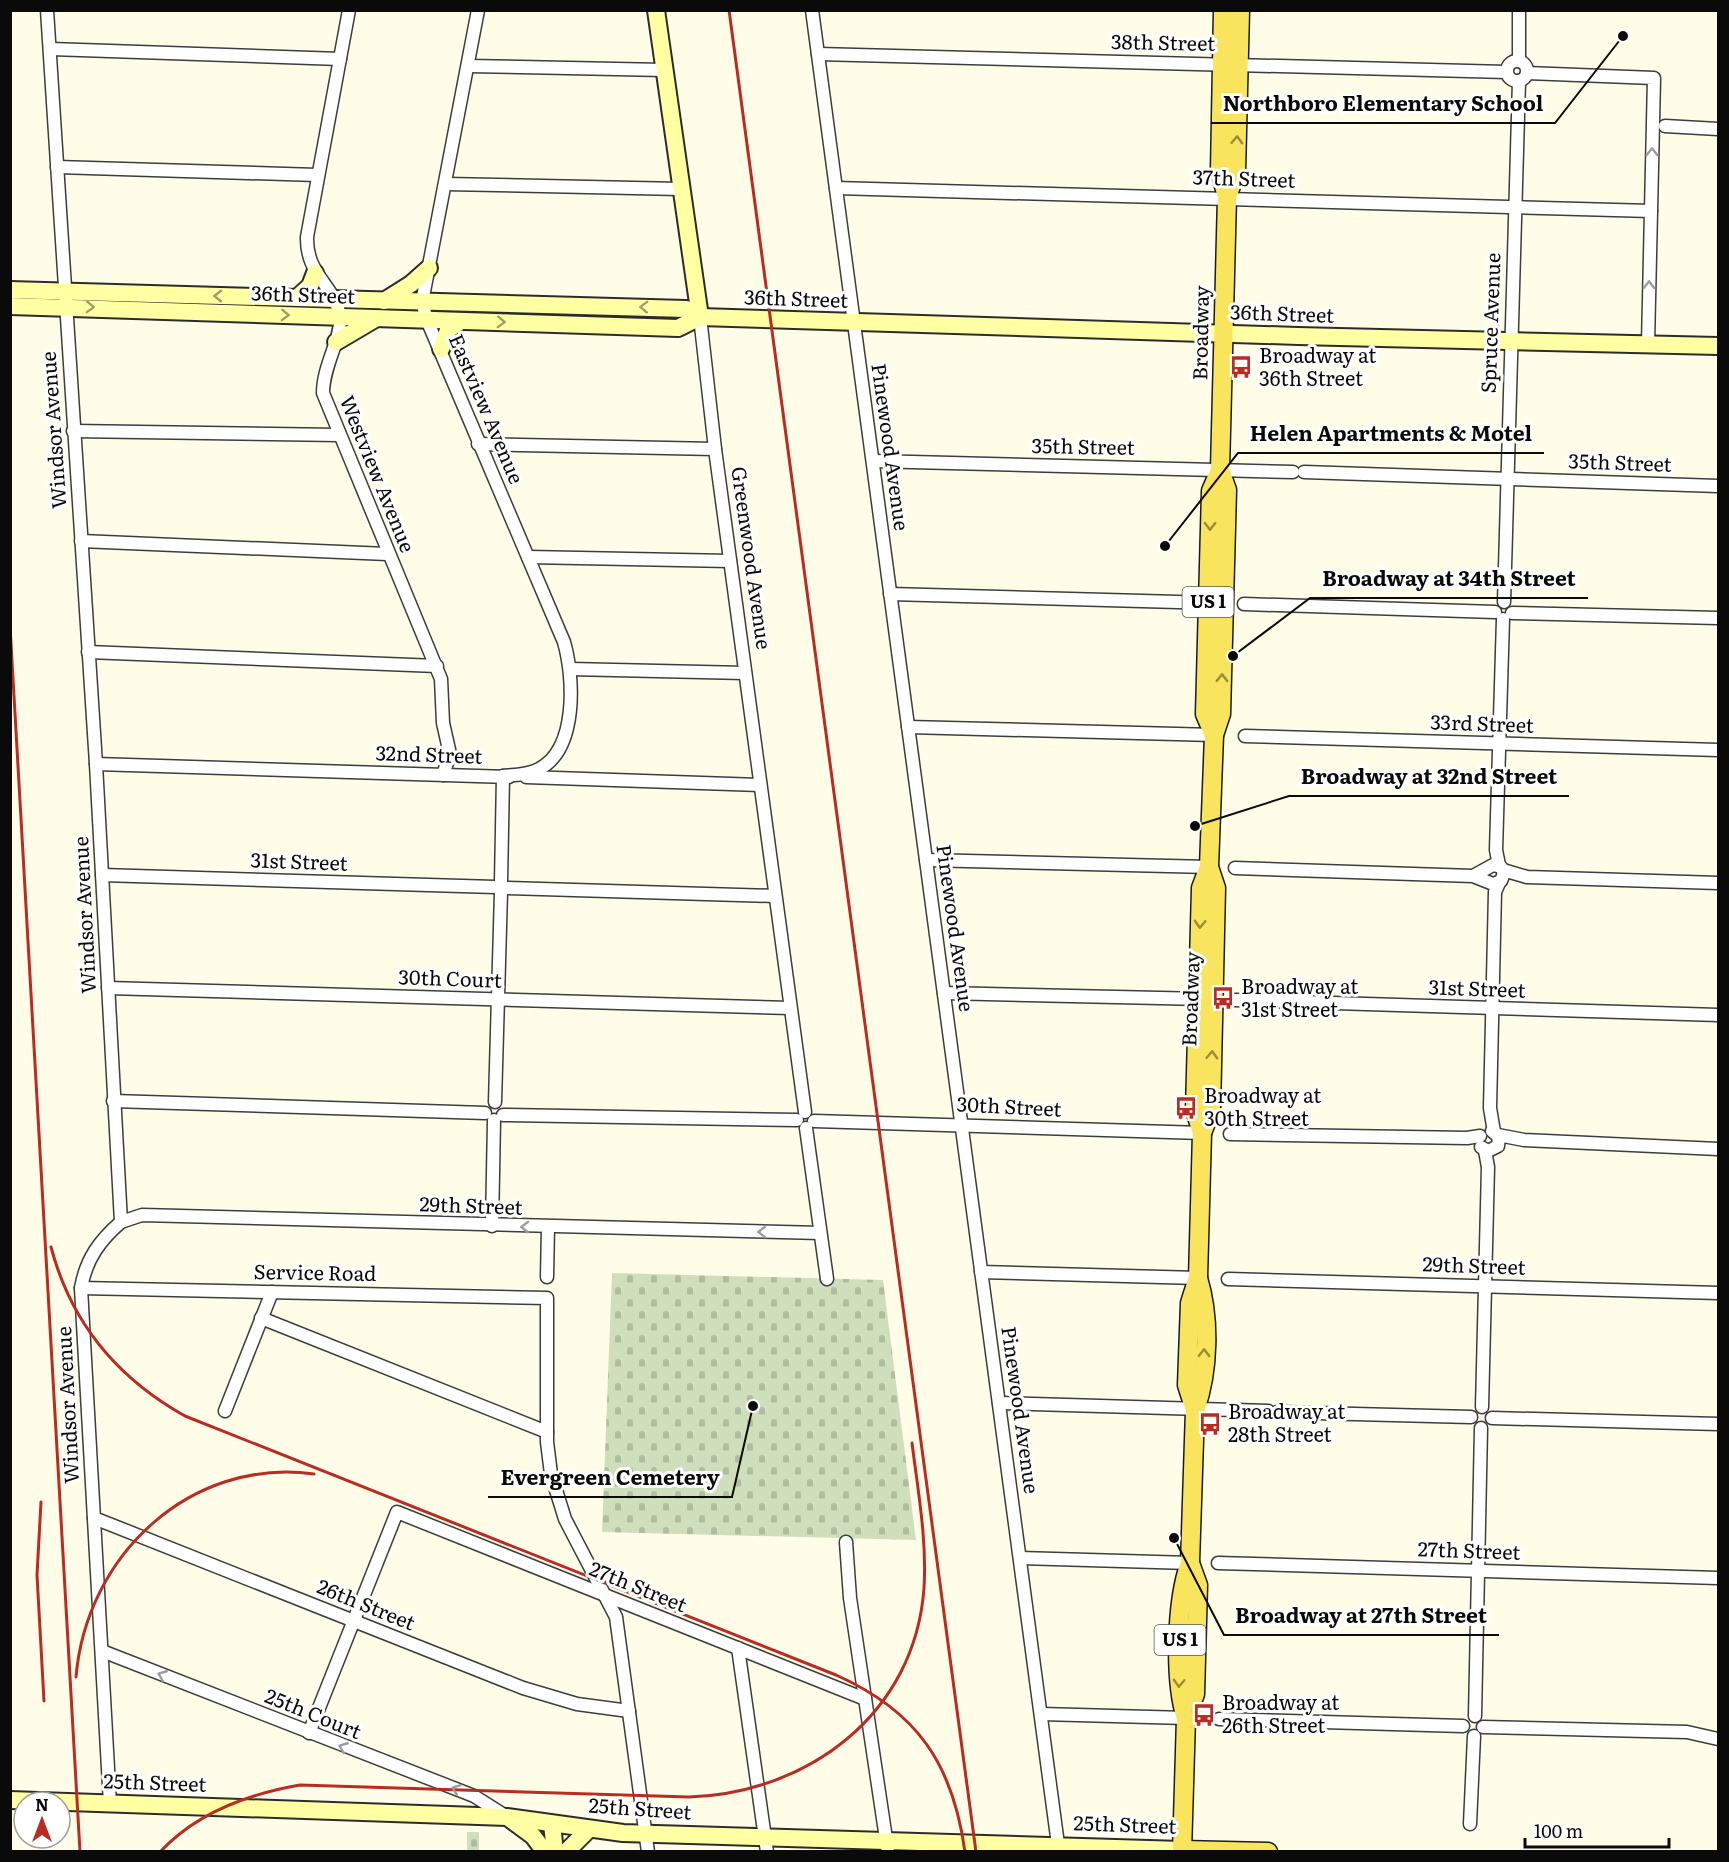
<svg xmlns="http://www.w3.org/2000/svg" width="1729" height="1862" font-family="Literata,serif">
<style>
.cemetery{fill:url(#cemetery-stones)}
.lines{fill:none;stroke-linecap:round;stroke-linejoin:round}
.street-casing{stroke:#3d3d3d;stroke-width:15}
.secondary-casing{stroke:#2c2c2c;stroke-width:20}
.primary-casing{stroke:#1b1b1b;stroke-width:21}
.street{stroke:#fff;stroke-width:12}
.secondary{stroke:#ffffa3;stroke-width:16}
.primary{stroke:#f9e45d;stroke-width:18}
.rail{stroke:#ba2c23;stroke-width:3}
.oneway{stroke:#998d3c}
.oneway2{stroke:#9d9d9d}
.oneway3{stroke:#9d9d66}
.labels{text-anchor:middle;stroke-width:6;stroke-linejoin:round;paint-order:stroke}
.shield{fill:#fff;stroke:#545454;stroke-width:1.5}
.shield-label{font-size:18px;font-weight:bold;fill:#0a0a0a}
.street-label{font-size:20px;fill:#0a0a0a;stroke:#fff}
.poi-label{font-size:20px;fill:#0a0a0a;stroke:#fff;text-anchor:start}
.leader{fill:none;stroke:#0a0a0a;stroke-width:2}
.callout-dot{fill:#0a0a0a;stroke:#fff;stroke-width:2}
.callout-label{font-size:21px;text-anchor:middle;font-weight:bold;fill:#0a0a0a;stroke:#fff;stroke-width:6;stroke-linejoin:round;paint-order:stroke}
</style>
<defs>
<pattern id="cemetery-stones" width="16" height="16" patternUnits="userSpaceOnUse" patternTransform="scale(1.5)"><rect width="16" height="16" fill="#cfdfbb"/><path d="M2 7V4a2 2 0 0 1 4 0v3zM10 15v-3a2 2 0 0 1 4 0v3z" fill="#b0be9f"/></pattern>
</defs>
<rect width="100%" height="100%" fill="#fffde8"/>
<g class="cemetery">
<polygon points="612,1273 883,1280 916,1540 602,1532"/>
<rect x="467" y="1832" width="12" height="19"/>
</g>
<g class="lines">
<g class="street-casing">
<g id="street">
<path d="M47,10L96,764L121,1222C100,1240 86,1259 81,1288L110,1804"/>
<path d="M349,10L307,237C306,276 336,286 340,317C342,338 323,365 323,393L441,679L443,723L450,754L443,775"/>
<path d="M478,10L422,302L427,320L564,642C574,677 578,749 539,769C528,775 515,775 503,776"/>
<polyline points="812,10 1059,1852"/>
<polyline points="1519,10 1519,61"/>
<polyline points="51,49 340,59"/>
<polyline points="818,54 1506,72"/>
<circle cx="1517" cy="71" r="10"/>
<polyline points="468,66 664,70"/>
<polyline points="1527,73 1654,78 1648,344"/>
<polyline points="1665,126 1718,129"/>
<polyline points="57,167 317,175"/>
<polyline points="446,184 680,189"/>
<polyline points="836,188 1651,211"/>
<polyline points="700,317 715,449 805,1112"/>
<polyline points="73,431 339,435"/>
<polyline points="478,444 715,449"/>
<polyline points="873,461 1293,472"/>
<polyline points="1304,472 1718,486"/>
<polyline points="81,541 387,554"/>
<polyline points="528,557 730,561"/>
<polyline points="890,594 1214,603"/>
<polyline points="1504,602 1519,81"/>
<polyline points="1244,604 1495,612"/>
<polyline points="1512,613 1718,618"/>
<polyline points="88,652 437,666"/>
<polyline points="570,669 745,673"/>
<polyline points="908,727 1214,735"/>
<polyline points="1245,736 1718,750"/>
<polyline points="96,764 509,777"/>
<polyline points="526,777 760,785"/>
<polyline points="926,860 1209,867"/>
<polyline points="1499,865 1496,850 1503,619"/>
<polyline points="1235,868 1473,876 1493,884 1501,881 1504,873 1501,867 1493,865 1473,876"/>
<polyline points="1503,870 1527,877 1718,883"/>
<polyline points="102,875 495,887"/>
<polyline points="501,882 503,776"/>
<polyline points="506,888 775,896"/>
<polyline points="108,988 790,1008"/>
<polyline points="944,993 1204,999"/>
<polyline points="1235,1000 1718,1015"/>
<polyline points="113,1101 485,1113"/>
<polyline points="495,1102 501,892"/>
<polyline points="503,1115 797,1120"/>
<polyline points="814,1121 1202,1133"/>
<polyline points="806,1128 827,1279"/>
<polyline points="1494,1132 1490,1108 1495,892 1499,883"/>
<polyline points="1230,1134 1467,1138 1480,1136"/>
<polyline points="1498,1135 1524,1140 1718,1149"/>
<polyline points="1481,1147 1488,1151 1498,1146 1499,1137 1492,1131"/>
<polyline points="121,1222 142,1215 820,1233"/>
<polyline points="492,1226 494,1120"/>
<polyline points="981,1272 1198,1278"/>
<polyline points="547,1277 548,1227"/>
<polyline points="1228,1279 1718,1293"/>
<polyline points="81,1288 547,1298 547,1442 551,1474 565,1519 616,1617 648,1852"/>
<polyline points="261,1318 547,1432"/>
<polyline points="999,1403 1268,1411"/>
<polyline points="1482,1407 1488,1167 1485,1151"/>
<polyline points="225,1411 272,1292"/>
<polyline points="1277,1412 1471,1417"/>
<polyline points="1492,1418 1718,1424"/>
<polyline points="94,1518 523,1688 577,1704 629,1711"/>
<polyline points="846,1542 850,1598 888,1852"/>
<polyline points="1020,1558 1190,1563"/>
<polyline points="1218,1563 1718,1578"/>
<polyline points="738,1648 767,1852"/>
<polyline points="102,1651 474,1796 507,1817"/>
<polyline points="1041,1714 1186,1718"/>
<polyline points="1475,1716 1481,1428"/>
<polyline points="1219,1719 1463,1726"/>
<polyline points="1483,1727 1687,1732 1718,1739"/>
<polyline points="309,1733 397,1512 865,1699"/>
<polyline points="1470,1824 1474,1736"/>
</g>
</g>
<g class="secondary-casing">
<g id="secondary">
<polyline points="656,10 700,317"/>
<polyline points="10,290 686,309 700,317"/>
<polyline points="297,298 310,286 315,273"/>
<polyline points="384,301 411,284 429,268"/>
<polyline points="10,306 678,328 700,317 1298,336 1718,346"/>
<polyline points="336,342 375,319"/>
<polyline points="441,349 448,330 461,321"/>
<polyline points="10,1800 507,1817 623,1833 1182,1850"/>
<polyline points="510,1819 533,1836 545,1852"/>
<polyline points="552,1824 555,1852"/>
<polyline points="566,1852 588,1830"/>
</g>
</g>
<g class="primary-casing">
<g id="primary">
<polyline points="1227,197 1236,172 1240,10"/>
<polyline points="1214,735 1205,714 1211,491 1220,470"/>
<polyline points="1202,1133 1211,1110 1216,888 1209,867 1214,735 1221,714 1227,490 1220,470 1227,197 1220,171 1223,10"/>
<polyline points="1195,1410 1187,1385 1190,1303 1198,1278 1202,1133 1195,1110 1201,888 1209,867"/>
<path d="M1186,1718C1174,1679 1176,1601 1190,1563L1195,1410C1209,1370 1210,1318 1198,1278"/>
<polyline points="1182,1850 1268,1852"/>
<polyline points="1182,1852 1186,1718 1195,1694 1198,1585 1190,1563"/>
</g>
</g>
<use href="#street" class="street"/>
<use href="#secondary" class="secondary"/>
<use href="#primary" class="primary"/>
<g class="rail">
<polyline points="729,10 976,1852"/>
<polyline points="10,626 80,1852"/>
<path d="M51,1247C71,1323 117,1378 185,1416L836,1675C917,1711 953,1764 965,1852"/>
<polyline points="41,1502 37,1575 44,1701"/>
<path d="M76,1677C86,1556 190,1457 314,1474"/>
<path d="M160,1852C197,1812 248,1794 300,1785L689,1797C808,1793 915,1714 924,1588C927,1540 918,1491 912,1443"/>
</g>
</g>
<defs><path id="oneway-chevron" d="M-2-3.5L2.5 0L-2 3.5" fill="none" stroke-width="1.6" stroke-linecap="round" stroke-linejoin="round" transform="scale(1.5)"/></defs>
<g class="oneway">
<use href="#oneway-chevron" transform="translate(1237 140) rotate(-88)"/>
<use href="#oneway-chevron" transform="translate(1210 526) rotate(91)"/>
<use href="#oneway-chevron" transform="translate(1222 678) rotate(-89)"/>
<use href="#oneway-chevron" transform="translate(1200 924) rotate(92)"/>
<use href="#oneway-chevron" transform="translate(1212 1055) rotate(-88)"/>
<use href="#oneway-chevron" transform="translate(1204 1353) rotate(-89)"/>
<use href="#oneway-chevron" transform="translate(1179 1683) rotate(92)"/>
</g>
<g class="oneway2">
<use href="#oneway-chevron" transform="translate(1652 152) rotate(-89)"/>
<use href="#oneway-chevron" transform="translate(1649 285) rotate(-89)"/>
<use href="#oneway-chevron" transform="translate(525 1227) rotate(-179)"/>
<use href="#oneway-chevron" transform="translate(762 1232) rotate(-179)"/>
<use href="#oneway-chevron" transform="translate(162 1675) rotate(-158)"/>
<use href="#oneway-chevron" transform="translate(343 1747) rotate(-158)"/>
<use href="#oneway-chevron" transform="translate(456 1789) rotate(-159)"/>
</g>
<g class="oneway3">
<use href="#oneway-chevron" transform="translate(218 296) rotate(-179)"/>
<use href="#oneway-chevron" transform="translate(90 307) rotate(2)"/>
<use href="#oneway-chevron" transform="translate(644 307) rotate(-178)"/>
<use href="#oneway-chevron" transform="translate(285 315) rotate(2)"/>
<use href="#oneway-chevron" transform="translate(501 322) rotate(2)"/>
</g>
<defs>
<g id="bus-bare" transform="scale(1.8)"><path d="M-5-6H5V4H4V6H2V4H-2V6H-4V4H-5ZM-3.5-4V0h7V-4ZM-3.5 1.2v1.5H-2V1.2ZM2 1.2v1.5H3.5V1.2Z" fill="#ba2c23" stroke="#fff" stroke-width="2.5" paint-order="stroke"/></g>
</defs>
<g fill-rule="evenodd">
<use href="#bus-bare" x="1241" y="367"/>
<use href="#bus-bare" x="1223" y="998"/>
<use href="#bus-bare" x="1186" y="1108"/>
<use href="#bus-bare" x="1210" y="1424"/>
<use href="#bus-bare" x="1204" y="1715"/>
</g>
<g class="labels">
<g class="shield">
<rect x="1182.5" y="587" width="51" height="30" rx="4.5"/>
<rect x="1154.5" y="1625" width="51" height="30" rx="4.5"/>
</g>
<g class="shield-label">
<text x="1208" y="608">US 1</text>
<text x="1180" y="1646">US 1</text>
</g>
<g class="street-label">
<text transform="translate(1163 43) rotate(1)" y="7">38th Street</text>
<text transform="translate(1244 179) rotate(2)" y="7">37th Street</text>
<text transform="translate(303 295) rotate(2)" y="7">36th Street</text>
<text transform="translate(796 299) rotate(2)" y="7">36th Street</text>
<text transform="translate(1282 314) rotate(2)" y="7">36th Street</text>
<text transform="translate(1491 323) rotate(-88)" y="7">Spruce Avenue</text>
<text transform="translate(1201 333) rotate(-89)" y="7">Broadway</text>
<text transform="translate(486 409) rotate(67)" y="7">Eastview Avenue</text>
<text transform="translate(54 430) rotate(-94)" y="7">Windsor Avenue</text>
<text transform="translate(890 447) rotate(82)" y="7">Pinewood Avenue</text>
<text transform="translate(1083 447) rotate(1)" y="7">35th Street</text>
<text transform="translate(1620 463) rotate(2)" y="7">35th Street</text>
<text transform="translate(377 474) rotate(68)" y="7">Westview Avenue</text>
<text transform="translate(751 558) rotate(82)" y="7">Greenwood Avenue</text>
<text transform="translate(1482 724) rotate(2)" y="7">33rd Street</text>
<text transform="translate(429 755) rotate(2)" y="7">32nd Street</text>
<text transform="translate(299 862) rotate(2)" y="7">31st Street</text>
<text transform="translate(85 915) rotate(-93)" y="7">Windsor Avenue</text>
<text transform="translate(955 928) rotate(82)" y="7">Pinewood Avenue</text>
<text transform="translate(450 979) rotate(2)" y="7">30th Court</text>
<text transform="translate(1477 989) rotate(2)" y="7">31st Street</text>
<text transform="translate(1191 999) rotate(-88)" y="7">Broadway</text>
<text transform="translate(1009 1107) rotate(3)" y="7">30th Street</text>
<text transform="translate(471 1206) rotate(2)" y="7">29th Street</text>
<text transform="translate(1474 1266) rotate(2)" y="7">29th Street</text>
<text transform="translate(315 1273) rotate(1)" y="7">Service Road</text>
<text transform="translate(68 1405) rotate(-93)" y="7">Windsor Avenue</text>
<text transform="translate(1020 1410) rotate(82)" y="7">Pinewood Avenue</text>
<text transform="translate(1469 1551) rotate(2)" y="7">27th Street</text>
<text transform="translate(638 1587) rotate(22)" y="7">27th Street</text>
<text transform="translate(366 1605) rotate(22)" y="7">26th Street</text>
<text transform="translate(313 1714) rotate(22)" y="7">25th Court</text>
<text transform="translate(155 1783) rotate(2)" y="7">25th Street</text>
<text transform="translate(640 1809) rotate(4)" y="7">25th Street</text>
<text transform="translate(1125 1825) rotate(2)" y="7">25th Street</text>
</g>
<g class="poi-label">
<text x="1259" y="363">Broadway at<tspan x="1259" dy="23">36th Street</tspan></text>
<text x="1241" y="994">Broadway at<tspan x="1241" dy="23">31st Street</tspan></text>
<text x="1204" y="1103">Broadway at<tspan x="1204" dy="23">30th Street</tspan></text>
<text x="1228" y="1419">Broadway at<tspan x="1228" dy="23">28th Street</tspan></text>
<text x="1222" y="1710">Broadway at<tspan x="1222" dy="23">26th Street</tspan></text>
</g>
</g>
<path class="leader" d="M1623 36L1555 123H1211M1165 546L1238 453H1544M1233 656L1310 598H1588M1195 826L1289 796H1569M753 1406L732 1497H488M1174 1538L1224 1635H1499"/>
<g class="callout-dot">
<circle cx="1623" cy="36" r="6"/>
<circle cx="1165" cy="546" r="6"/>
<circle cx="1233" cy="656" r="6"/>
<circle cx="1195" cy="826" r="6"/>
<circle cx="753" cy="1406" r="6"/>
<circle cx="1174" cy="1538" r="6"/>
</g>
<g class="callout-label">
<text x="1383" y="111">Northboro Elementary School</text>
<text x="1391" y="441">Helen Apartments &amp; Motel</text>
<text x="1449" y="586">Broadway at 34th Street</text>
<text x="1429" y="784">Broadway at 32nd Street</text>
<text x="610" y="1485">Evergreen Cemetery</text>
<text x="1361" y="1623">Broadway at 27th Street</text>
</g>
<rect width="1729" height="1862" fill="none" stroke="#0a0a0a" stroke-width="24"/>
<g transform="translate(42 1820)"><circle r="28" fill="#ffffff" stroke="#9d9d9d" stroke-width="1.5"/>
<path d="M0-4.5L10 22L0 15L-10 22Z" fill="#ba2c23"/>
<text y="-9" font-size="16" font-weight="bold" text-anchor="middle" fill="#0a0a0a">N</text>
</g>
<path d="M1525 1838v9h144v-9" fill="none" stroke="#0a0a0a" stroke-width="3"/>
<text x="1534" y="1838" font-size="18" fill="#0a0a0a" stroke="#ffffff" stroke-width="4.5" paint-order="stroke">100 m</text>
</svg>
